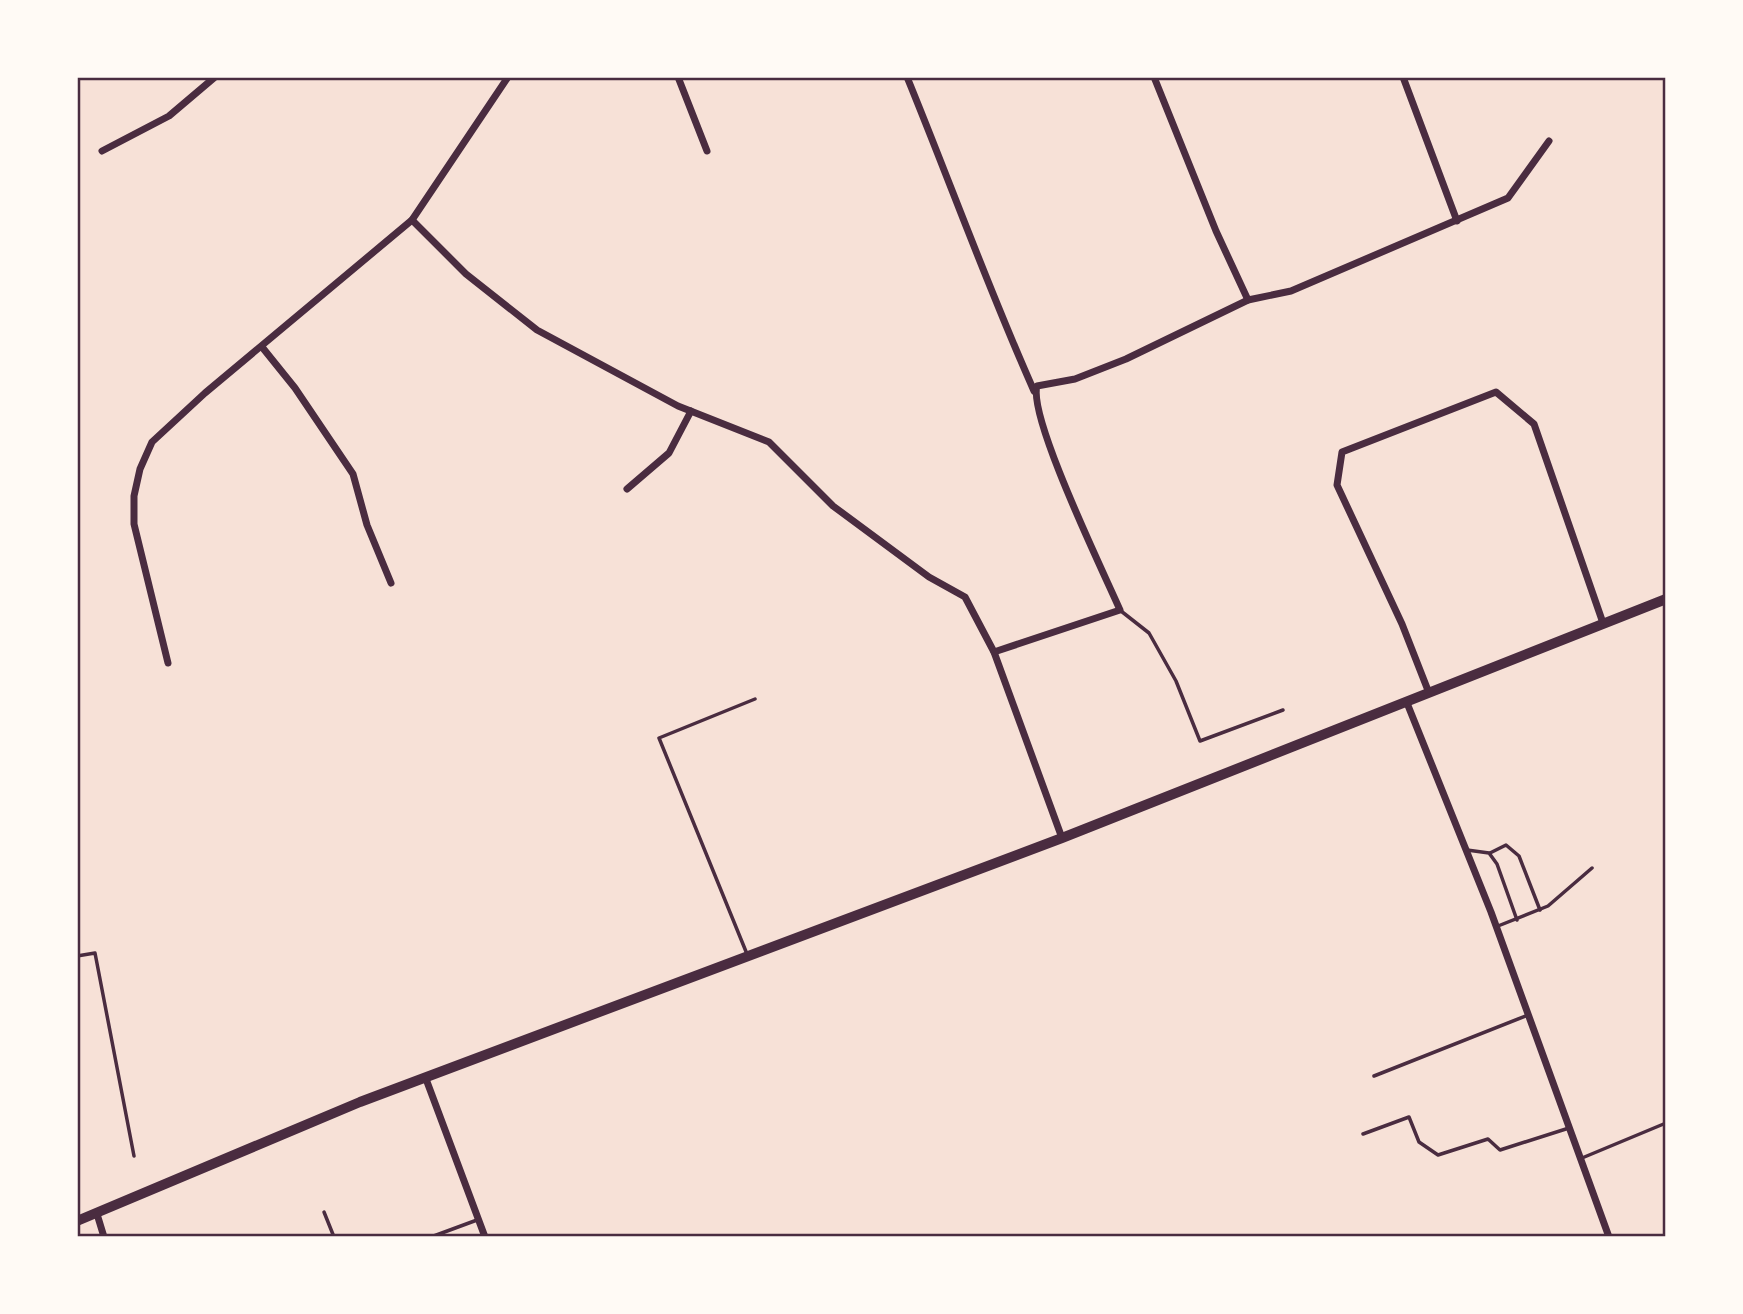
<svg xmlns="http://www.w3.org/2000/svg" width="1743" height="1314" font-family="Jost,sans-serif">
<style>
.lines{fill:none;stroke-linecap:round;stroke-linejoin:round}
.service{stroke:#4a2c40;stroke-width:3.5}
.minor{stroke:#4a2c40;stroke-width:7}
.primary{stroke:#4a2c40;stroke-width:10}
.neatline{fill:none;stroke:#4a2c40;stroke-width:2.5}
</style>
<rect width="100%" height="100%" fill="#f7e1d7"/>
<g class="lines">
<g class="service">
<polyline points="1121,611 1149,633 1176,681 1200,741 1283,710"/>
<polyline points="1467,850 1489,853 1497,864 1517,920"/>
<polyline points="1490,853 1506,845 1519,856 1540,910"/>
<polyline points="1498,926 1548,906 1592,868"/>
<polyline points="747,954 659,738 755,699"/>
<polyline points="77,956 95,953 134,1156"/>
<polyline points="1374,1076 1528,1015"/>
<polyline points="1363,1134 1409,1117 1419,1142 1438,1155 1488,1139 1500,1150 1569,1128"/>
<polyline points="1582,1158 1666,1123"/>
<polyline points="324,1212 334,1237"/>
<polyline points="431,1237 477,1220"/>
</g>
<g class="minor">
<polyline points="678,77 707,151"/>
<path d="M907,77C950,182 988,288 1034,391"/>
<polyline points="1154,77 1216,231 1248,300"/>
<polyline points="1403,77 1457,221"/>
<polyline points="102,151 169,116 215,77"/>
<polyline points="412,220 466,274 537,330 678,406 769,442 833,506 929,577 965,597 994,652 1062,838"/>
<polyline points="262,347 295,388 353,474 367,525 391,583"/>
<polyline points="627,489 669,453 691,411"/>
<path d="M994,652L1120,610C1103,571 1028,417 1037,386L1075,379L1126,359L1248,300L1291,291L1508,198L1549,141"/>
<polyline points="168,663 134,524 134,496 140,469 152,442 205,393 412,220 508,77"/>
<polyline points="1429,693 1402,624 1337,485 1342,452 1496,392 1534,424 1603,623"/>
<polyline points="1407,703 1491,912 1609,1237"/>
<polyline points="426,1079 485,1237"/>
<polyline points="97,1214 104,1237"/>
</g>
<polyline class="primary" points="77,1221 360,1102 1062,838 1666,599"/>
</g>
<rect width="1743" height="1314" fill="none" stroke="#fffaf5" stroke-width="158"/>
<rect x="79" y="79" width="1585" height="1156" class="neatline"/>
</svg>
